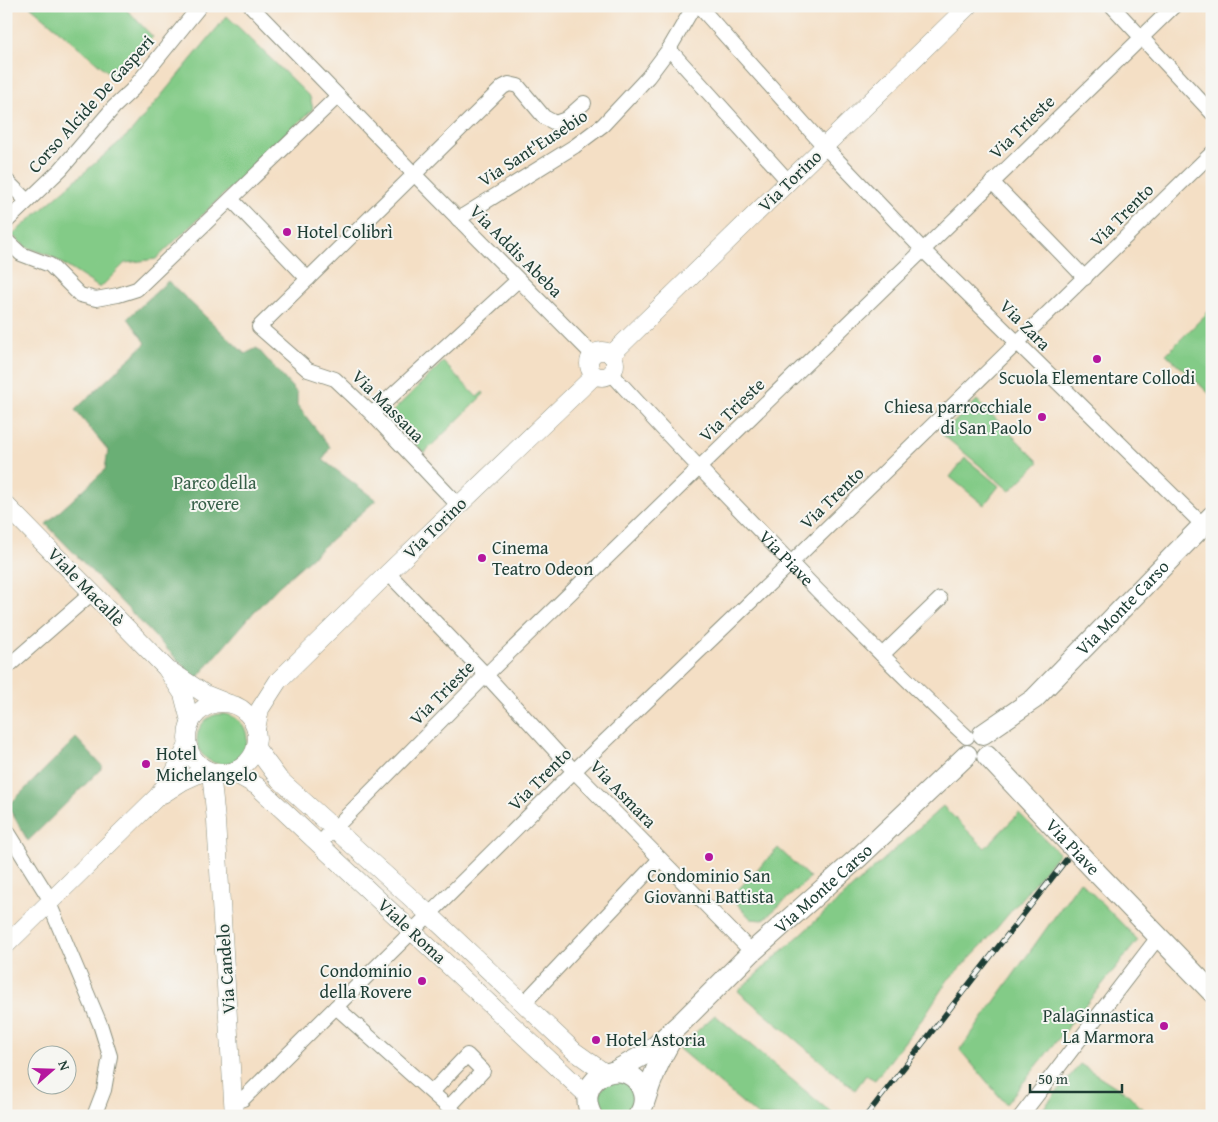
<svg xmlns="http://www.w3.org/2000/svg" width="1218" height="1122" font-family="'Gentium Book Plus',serif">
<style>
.green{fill:#83cb87;stroke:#51845e}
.forest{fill:#6aaf74;stroke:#447654}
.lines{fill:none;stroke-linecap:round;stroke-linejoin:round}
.minor-casing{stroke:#8a8e7c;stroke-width:16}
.tertiary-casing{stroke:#8a8e7c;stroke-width:19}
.secondary-casing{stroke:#8a8e7c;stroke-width:22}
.minor{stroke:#fff;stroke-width:14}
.tertiary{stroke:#fff;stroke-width:18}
.secondary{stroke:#fff;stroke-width:20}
.rail-casing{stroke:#1f3d34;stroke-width:5.5}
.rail{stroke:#f6f6f2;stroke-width:4;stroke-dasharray:11;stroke-linecap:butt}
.poi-dot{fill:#b5179e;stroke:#f6f6f2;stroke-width:2}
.labels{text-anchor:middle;stroke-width:4;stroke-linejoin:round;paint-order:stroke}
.street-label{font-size:18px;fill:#1f3d34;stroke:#f6f6f2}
.poi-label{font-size:18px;fill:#1f3d34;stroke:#f6f6f2;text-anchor:start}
.park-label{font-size:18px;fill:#386049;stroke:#f6f6f2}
</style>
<rect width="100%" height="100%" fill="#f6f6f2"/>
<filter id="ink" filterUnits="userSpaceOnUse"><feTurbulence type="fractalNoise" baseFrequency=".02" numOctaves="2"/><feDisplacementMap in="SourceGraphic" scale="10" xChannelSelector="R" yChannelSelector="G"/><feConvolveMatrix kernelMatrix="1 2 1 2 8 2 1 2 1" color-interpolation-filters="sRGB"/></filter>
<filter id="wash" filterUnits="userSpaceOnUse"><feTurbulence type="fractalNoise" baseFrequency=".0096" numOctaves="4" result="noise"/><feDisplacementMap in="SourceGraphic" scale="20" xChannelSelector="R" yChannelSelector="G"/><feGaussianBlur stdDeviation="1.12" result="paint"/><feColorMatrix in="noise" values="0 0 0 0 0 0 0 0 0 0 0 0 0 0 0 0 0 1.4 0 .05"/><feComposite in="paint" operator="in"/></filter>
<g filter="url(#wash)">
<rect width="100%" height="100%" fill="#f4dfc5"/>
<g class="green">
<polygon points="30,6 123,6 153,37 113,76"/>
<polygon points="227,16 310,97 313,109 156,259 125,263 100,288 49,255 26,247 12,235 131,132"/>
<polygon points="1212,308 1212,396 1166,354"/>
<polygon points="443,362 477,397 483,392 484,394 424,453 388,416"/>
<polygon points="977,400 1039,462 1010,491 942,434"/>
<polygon points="965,458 999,486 984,505 950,477"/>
<circle cx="222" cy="739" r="25"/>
<polygon points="943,806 985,848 1019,813 1059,853 987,940 947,981 923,1018 875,1080 866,1075 855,1090 738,991"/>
<polygon points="778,848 810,878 763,920 751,919 731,897"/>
<polygon points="1080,881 1138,940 1006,1104 960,1050"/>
<polygon points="715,1015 834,1115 833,1116 758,1116 678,1048"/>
<polygon points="1080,1064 1129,1095 1149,1116 1037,1116"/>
<path d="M624,1080L637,1094C630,1118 632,1116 607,1116C594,1104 597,1096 606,1083Z"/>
</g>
<g class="forest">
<polygon points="168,281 245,354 257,348 297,393 297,405 330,447 323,460 376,500 279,586 253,613 196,679 46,524 105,470 108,450 75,410 146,343 128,318"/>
<polygon points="76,738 103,767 28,841 8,806"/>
</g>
</g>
<g filter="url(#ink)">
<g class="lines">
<g class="minor-casing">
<g id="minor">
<polyline points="251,6 414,174 593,355"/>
<polyline points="699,6 824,146 923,250 1204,526"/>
<polyline points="1112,6 1212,113"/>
<polyline points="669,49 789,182"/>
<polyline points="6,180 27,201"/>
<polyline points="992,182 1085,278"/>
<polyline points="231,199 308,279"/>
<polyline points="458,219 575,146 603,125 648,77 669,49 694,6"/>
<polyline points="6,222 61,169 114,107 132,90 200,6"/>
<polyline points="6,240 21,254 50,265 80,295 96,299 118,295 137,289 338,96"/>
<path id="s1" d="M611,373C678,447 748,519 818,591C867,640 916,690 967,737"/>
<polyline points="372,414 518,280"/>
<polyline points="459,506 372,414 335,379 308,370 259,327 503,87 509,84 518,86 544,117 555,123 566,119 584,103"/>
<polyline points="388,573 486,675 574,771 752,952"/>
<polyline points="882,655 940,599"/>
<polyline points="6,668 92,593"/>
<polyline points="6,829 51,901"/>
<polyline points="319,844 486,675 1174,6"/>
<polyline points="49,903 100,1024 110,1056 104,1090 94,1116"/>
<polyline points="524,1003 660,859"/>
<polyline points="336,1007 458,1116"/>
<polyline points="432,1092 467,1055 483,1071 449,1107"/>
<polyline points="234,1102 243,1099 574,771 791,563 1212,153"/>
<polyline points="1021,1116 1159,936"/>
</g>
</g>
<g class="tertiary-casing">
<g id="tertiary">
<circle cx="602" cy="364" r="13"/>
<polyline points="611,355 968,6"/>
<polyline points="6,505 166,668 183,694 190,721"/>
<polyline points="172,672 205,694 225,702"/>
<circle cx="222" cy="738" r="35"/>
<polyline points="256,729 260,709 278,681 388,573 594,376"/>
<polyline points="256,748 279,779 430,915 574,1051 605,1073"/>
<polyline points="211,772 216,821 234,1116"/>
<polyline points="232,772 257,786 587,1095"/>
<polyline points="163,794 183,781 207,770"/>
<polyline points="6,945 158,796 174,773 187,747"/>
</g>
</g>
<g class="secondary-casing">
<g id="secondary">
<path id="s2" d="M983,734L1034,699L1212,516"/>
<path id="s3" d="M987,756L1099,875L1212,992"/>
<path id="s4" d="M615,1071L649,1052L681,1023L752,952L859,857L967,755"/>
<path d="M644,1103C651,1080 659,1060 671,1040"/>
<path d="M592,1116C570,1074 633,1053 643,1093C645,1101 643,1109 638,1116"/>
</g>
</g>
<use href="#minor" class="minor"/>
<use href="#tertiary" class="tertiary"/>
<use href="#secondary" class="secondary"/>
<g class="rail-casing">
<polyline id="rail" points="866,1116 1066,860"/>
</g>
<use href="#rail" class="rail"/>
</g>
</g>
<g class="poi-dot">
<circle cx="287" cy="232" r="5"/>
<circle cx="1097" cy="359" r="5"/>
<circle cx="1042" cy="417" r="5"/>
<circle cx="482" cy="558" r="5"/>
<circle cx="146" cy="764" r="5"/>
<circle cx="709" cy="857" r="5"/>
<circle cx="422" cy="981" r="5"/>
<circle cx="1164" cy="1026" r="5"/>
<circle cx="596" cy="1040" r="5"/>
</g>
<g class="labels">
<g class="street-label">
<text transform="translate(91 104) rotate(-48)" y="6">Corso Alcide De Gasperi</text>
<text transform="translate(1022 127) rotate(-44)" y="6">Via Trieste</text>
<text transform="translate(533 148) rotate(-33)" y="6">Via Sant'Eusebio</text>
<text transform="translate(790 181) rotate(-44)" y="6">Via Torino</text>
<text transform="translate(1122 215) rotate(-45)" y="6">Via Trento</text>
<text transform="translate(516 251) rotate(45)" y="6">Via Addis Abeba</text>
<text transform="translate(1025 325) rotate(45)" y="6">Via Zara</text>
<text transform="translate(388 406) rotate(45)" y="6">Via Massaua</text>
<text transform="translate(732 410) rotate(-44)" y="6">Via Trieste</text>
<text transform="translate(832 498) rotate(-44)" y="6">Via Trento</text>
<text transform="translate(435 528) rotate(-44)" y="6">Via Torino</text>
<text dy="6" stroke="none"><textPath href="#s1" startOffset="255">Via Piave</textPath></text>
<text transform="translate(86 587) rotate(46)" y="6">Viale Macallè</text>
<text dy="6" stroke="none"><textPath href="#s2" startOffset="189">Via Monte Carso</textPath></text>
<text transform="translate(442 693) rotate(-45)" y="6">Via Trieste</text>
<text transform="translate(540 779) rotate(-45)" y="6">Via Trento</text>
<text transform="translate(623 794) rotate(46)" y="6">Via Asmara</text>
<text dy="6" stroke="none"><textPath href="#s3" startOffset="125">Via Piave</textPath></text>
<text dy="6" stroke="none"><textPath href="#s4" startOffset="278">Via Monte Carso</textPath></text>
<text transform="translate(412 931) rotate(43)" y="6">Viale Roma</text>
<text transform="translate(226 969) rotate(-94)" y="6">Via Candelo</text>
</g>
<g class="poi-label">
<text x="297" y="238">Hotel Colibrì</text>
<text x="1097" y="384" text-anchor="middle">Scuola Elementare Collodi</text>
<text x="1032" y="413" text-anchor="end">Chiesa parrocchiale<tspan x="1032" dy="21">di San Paolo</tspan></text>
<text x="492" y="554">Cinema<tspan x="492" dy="21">Teatro Odeon</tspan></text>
<text x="156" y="760">Hotel<tspan x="156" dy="21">Michelangelo</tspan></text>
<text x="709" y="882" text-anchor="middle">Condominio San<tspan x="709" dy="21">Giovanni Battista</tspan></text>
<text x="412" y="977" text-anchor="end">Condominio<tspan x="412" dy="21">della Rovere</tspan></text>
<text x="1154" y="1022" text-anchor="end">PalaGinnastica<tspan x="1154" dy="21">La Marmora</tspan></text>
<text x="606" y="1046">Hotel Astoria</text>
</g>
<g class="park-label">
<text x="215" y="489">Parco della<tspan x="215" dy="21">rovere</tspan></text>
</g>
</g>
<rect width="1218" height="1122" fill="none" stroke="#f6f6f2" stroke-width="25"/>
<g transform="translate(52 1070) rotate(70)"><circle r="24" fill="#f6f6f2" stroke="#a0aca6"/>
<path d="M0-4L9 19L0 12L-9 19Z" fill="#b5179e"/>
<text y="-8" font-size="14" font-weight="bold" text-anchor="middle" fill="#1f3d34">N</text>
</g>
<path d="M1030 1084v8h92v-8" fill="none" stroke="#1f3d34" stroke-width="2.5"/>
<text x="1038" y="1084" font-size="15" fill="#1f3d34" stroke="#f6f6f2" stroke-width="4" paint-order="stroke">50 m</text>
</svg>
